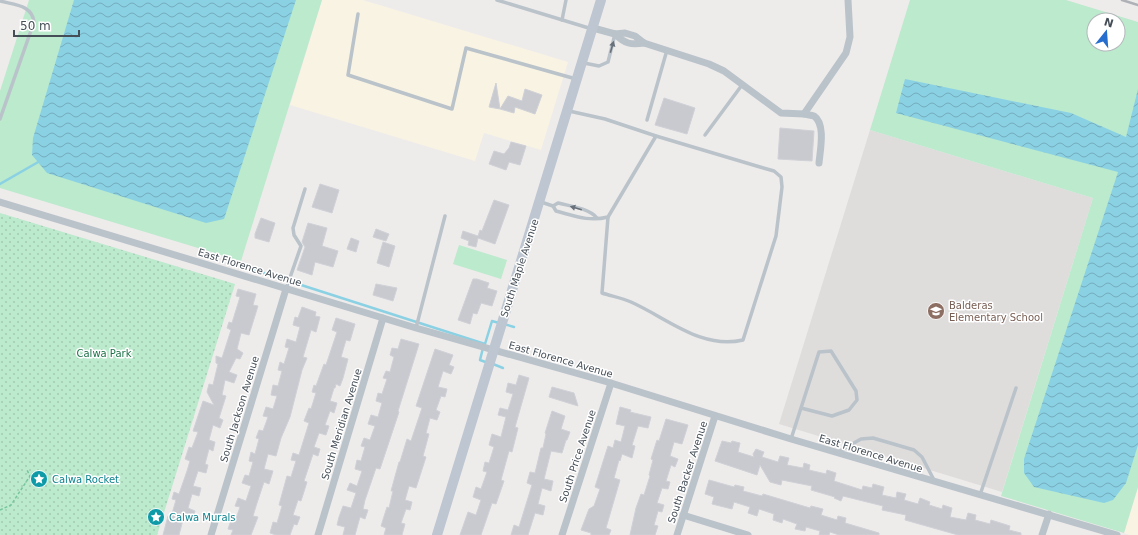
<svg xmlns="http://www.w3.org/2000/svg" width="1138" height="535" font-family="'DejaVu Sans',sans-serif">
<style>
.commercial{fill:#f9f3e3}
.education{fill:#dfdcdc}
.grass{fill:#bbeacd;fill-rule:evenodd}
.park{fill:url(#park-dots)}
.water{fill:url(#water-waves)}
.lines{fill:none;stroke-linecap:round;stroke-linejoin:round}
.stream{stroke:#8bd1e4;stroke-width:2.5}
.building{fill:#c8cad0;stroke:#cfd1d7}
.path{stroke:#76c59e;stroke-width:1.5;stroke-dasharray:3 2;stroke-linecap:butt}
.service{stroke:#bac3ca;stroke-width:3.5}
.minor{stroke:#bac3ca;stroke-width:7}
.secondary{stroke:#bdc6d1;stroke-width:10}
.rail{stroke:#aeb1b5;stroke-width:2.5}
.oneway{fill:#68717a}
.labels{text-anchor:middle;stroke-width:3;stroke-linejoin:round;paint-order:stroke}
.street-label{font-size:10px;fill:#454e57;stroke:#fff}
.education-label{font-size:10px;fill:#785e54;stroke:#fff;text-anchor:start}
.park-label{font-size:10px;fill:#1c7247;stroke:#fff}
.culture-label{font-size:10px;fill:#0d838f;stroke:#fff;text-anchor:start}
</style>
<defs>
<pattern id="park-dots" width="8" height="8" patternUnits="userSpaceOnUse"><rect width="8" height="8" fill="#bbeacd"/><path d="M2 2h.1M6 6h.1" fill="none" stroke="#a2cab2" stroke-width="1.8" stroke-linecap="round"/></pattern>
<pattern id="water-waves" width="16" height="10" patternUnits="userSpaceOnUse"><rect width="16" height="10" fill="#8bd1e4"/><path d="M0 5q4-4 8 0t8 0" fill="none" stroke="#73acbc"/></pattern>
</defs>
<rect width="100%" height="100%" fill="#eeebeb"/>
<g class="commercial">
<polygon points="322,0 363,0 568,62 541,150 484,133 475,161 290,105"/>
<polygon points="1138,487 1138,535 1130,535 1124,533"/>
</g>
<polygon class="education" points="870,130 1093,198 1002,492 779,424"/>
<g class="grass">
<polygon points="29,0 322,0 241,261 0,188 0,91"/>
<path d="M910,0H1066L1138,22V487L1124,533L1001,496L1093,198L870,130ZM1094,20H1118V44H1094Z"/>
<polygon points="459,245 507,260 501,279 453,264"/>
</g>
<polygon class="park" points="0,213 235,284 157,535 0,535"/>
<g class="water">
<polygon points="74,0 296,0 224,219 206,223 47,173 32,155 33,138"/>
<polygon points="905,79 1071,113 1126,137 1138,89 1138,445 1126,483 1113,500 1104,503 1034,487 1024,473 1024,459 1118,172 896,113"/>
</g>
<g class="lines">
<g class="stream">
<polyline points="0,184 40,161"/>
<polyline points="245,267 485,344 492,321 499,323"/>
<polyline points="504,324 514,327"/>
<polyline points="483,348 480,360 488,363"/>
<polyline points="493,364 503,368"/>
</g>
</g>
<g class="building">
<polygon points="496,83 500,109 489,107"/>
<polygon points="525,89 542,95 535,114 515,107 514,113 500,109 508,96 522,101"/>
<polygon points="664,98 695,108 687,134 655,125"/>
<polygon points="780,128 814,131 812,161 778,159"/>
<polygon points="511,142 526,146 520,165 509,162 506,170 489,164 494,151 504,154 509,148"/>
<polygon points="320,184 339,190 332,213 312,207"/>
<polygon points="494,200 509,205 495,244 478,238 476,247 468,245 469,241 461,238 463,231 478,236 480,230 482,231"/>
<polygon points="261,218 275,223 269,242 255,238 255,234"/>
<polygon points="308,223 327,228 322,246 338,251 333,267 315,262 312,275 297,270 305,247 302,242"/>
<polygon points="376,229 389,234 386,241 373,237"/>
<polygon points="351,238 359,241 356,252 347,249"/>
<polygon points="383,242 395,246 389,267 377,263"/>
<polygon points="473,279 477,279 489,283 487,288 497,291 492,306 481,303 477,314 473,313 470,324 458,320"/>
<polygon points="376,284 397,288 393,301 373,295"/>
<polygon points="238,289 256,294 253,305 258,306 249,335 241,333 237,349 243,353 240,359 236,358 229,372 237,375 234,383 225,380 222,395 226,396 219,418 223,420 220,428 213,425 209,440 215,442 213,451 209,449 205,464 208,465 206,473 198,471 193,486 201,488 199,496 192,494 188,508 195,511 192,519 184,516 179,535 163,535 168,516 171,517 176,500 172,499 174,492 179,494 187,471 190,461 185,459 189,447 192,448 198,432 193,431 203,401 214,405 207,392 209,384 213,385 218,364 216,363 216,356 222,358 231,330 227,328 229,322 232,323 240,297 236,296"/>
<polygon points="302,307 316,312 315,316 320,317 316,332 311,330 303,357 307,358 302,370 290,417 281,438 276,456 268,454 264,469 273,471 269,484 264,482 257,503 253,516 258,517 251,535 231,535 233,530 228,529 231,520 235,521 240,507 235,506 238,498 246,501 251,486 242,483 245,475 249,476 253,462 249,461 251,452 255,454 259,439 256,438 259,430 263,431 268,417 263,416 266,407 273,409 277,396 271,395 273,385 278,386 282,371 278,370 280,362 284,364 289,348 285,347 287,339 296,342 300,327 293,325 295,317 298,318"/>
<polygon points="336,318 355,324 350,341 346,340 341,357 348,359 343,378 340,386 336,384 335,388 334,388 330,401 337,403 334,413 330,411 325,425 329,426 326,435 319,433 314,447 320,449 318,456 313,454 304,481 307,482 301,501 298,500 293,515 300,517 297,525 294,524 290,535 276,535 270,533 273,522 277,523 282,506 279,505 287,476 291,477 296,461 291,460 293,453 299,455 309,423 304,421 309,408 311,409 316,393 312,392 314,385 316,386 324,364 326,365 337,332 332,330"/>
<polygon points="401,339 419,344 398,411 399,412 380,469 376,468 365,500 363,509 368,510 365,519 360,517 355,535 343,535 345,527 337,525 339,517 343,506 351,508 356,493 347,490 350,483 357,486 362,471 355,469 357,460 361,461 365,447 361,446 364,438 370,440 375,426 368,424 371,415 378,417 382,403 376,401 378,393 382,394 387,379 383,378 386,371 390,372 394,357 390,355 392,348 398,349"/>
<polygon points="435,349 453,355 449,365 454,367 451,374 443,371 438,387 447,389 445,397 441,396 436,410 440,412 437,420 430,418 426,433 429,434 423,456 426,457 416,488 409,486 405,500 412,502 410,510 406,509 401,523 405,524 402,535 384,535 386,528 381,526 387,507 389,508 393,491 391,491 399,462 400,462 407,439 411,441 422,408 416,406"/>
<polygon points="519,375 529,378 515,427 518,428 512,452 509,451 501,480 504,481 496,504 492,503 481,535 460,535 468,512 476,515 481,500 473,497 476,487 481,489 487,472 483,471 485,462 489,463 494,447 489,445 492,434 501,437 506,417 498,415 500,408 508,410 513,394 506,392 508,383 516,385"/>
<polygon points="552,387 574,393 578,406 549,397"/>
<polygon points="620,407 631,410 630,412 651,417 648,428 638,426 632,445 635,446 632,458 622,454 620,461 619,460 614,478 620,480 606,528 611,530 609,535 591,535 591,533 581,530 589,509 594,506 600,489 595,487 608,446 613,448 615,440 621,442 625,426 616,424"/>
<polygon points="552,411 565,416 561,429 570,432 567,440 566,440 562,453 551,451 544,479 553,481 551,491 542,488 538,504 545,506 543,515 535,513 528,535 511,535 514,525 519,527 532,485 527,483 530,472 535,473 541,448 543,448 546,434 545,433"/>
<polygon points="666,419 688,425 682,444 674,442 670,456 678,459 675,467 671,465 666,481 670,482 668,489 662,488 657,503 664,505 662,512 658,511 654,525 658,526 655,535 630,535 636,508 641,494 644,495 650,476 649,475 653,460 651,459 657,440 659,441"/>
<polygon points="722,441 731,443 732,441 740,443 738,452 754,457 753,454 756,449 764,452 762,457 778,462 780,456 789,458 787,465 803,468 804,463 810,465 809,470 826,474 827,470 836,473 834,481 862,490 863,486 872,488 873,484 884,487 882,495 896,498 897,492 906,494 904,500 918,504 920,498 930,502 929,505 942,509 943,505 952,508 950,517 966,520 968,513 976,515 975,520 990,524 991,520 1010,526 1009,530 1021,533 1021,535 958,535 905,520 906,515 882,510 883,506 843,496 841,501 834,498 835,497 811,490 812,486 782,480 781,485 770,482 760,465 757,475 715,461"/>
<polygon points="709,480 734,487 735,485 744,487 743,491 762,496 763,494 810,508 811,506 823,509 821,515 837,520 838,516 846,518 845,523 879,533 879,535 839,535 830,532 829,535 819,535 820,531 806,527 805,531 795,529 797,524 783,519 782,523 773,520 774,514 759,509 757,516 748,513 750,507 734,502 732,509 712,504 714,497 705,494"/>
</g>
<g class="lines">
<polyline class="path" points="0,510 11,505 30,476 27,470"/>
<g class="service">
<polyline points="497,0 592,29"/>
<path d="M0,1C15,5 32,5 34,22L0,119"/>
<polyline points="358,14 348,75 452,109 466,48 576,79"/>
<polyline points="562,20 566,0"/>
<polyline points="584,63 599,66 608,62 615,34"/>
<path d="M569,111L605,119L656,136L760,167L774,171L781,177L782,187L776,236L743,340C702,350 667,318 631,302C622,298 611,296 602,293L608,217"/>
<polyline points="647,120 667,50"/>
<polyline points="705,135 742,85"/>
<path d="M541,202L553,206L556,211C575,216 589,222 608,217L656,136"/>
<path d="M553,206L558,203C569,206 589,208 597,218"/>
<polyline points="286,289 301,246 294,235 293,228 305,189"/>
<polyline points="416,328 445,216"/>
<polyline points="791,439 819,352 831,351 856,391 857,400 849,410 832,416 801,408"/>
<polyline points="838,452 861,439 873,438 914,450 922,457 934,480"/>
<polyline points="980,495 1016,388"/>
</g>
<g class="minor">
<polyline points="593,28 615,34 625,33 635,36 644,43 709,64 724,71 781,113 804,114 846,53 850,37 848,0"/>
<path d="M615,34C625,44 631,45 644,43"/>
<path d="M804,114C807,115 811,115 814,116C826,124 820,151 819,163"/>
<polyline points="0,202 416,328 611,383 791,439 1117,535"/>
<polyline points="683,515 748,535"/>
<polyline points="211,535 286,289"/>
<polyline points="318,535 383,318"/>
<polyline points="562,535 611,383"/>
<polyline points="677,535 715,416"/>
<polyline points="1042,535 1049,514"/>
</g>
<polyline class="secondary" points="437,535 601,0"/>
<polyline class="rail" points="1122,0 1138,5"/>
</g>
<defs><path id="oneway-solid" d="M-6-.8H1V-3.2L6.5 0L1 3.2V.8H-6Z"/></defs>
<g class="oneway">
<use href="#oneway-solid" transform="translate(612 47) rotate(-74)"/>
<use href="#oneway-solid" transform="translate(576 208) rotate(-164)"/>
</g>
<defs>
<g id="school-disc" transform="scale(0.9)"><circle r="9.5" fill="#8d6e63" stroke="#fff"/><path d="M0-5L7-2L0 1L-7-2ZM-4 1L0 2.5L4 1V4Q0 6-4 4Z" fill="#fff"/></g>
<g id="sight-disc" transform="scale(0.9)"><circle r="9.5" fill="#0f9aa8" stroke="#fff"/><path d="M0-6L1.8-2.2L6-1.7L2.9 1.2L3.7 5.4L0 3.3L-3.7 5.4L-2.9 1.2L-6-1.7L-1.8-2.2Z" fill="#fff"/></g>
</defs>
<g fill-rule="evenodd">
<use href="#school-disc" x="936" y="311"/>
<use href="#sight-disc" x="39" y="479"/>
<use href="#sight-disc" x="156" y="517"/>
</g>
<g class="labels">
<g class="street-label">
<text transform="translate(250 267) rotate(17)" y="4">East Florence Avenue</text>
<text transform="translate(519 268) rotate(-72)" y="4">South Maple Avenue</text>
<text transform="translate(561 359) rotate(16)" y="4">East Florence Avenue</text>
<text transform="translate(239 409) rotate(-73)" y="4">South Jackson Avenue</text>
<text transform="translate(341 424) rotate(-73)" y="4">South Meridian Avenue</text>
<text transform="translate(871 453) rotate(17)" y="4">East Florence Avenue</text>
<text transform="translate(577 456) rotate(-72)" y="4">South Price Avenue</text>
<text transform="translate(687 472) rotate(-72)" y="4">South Backer Avenue</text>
</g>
<g class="education-label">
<text x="949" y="309">Balderas<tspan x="949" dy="12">Elementary School</tspan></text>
</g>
<g class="park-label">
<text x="104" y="357">Calwa Park</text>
</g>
<g class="culture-label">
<text x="52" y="483">Calwa Rocket</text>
<text x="169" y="521">Calwa Murals</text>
</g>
</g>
<g transform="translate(1106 32) rotate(17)"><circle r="19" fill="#ffffff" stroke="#b5b8bc"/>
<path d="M0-3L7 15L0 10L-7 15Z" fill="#256ece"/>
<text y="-6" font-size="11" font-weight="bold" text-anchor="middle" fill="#454e57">N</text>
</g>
<path d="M14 30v6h65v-6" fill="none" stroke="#454e57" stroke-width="2"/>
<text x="20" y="30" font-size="12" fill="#454e57" stroke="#ffffff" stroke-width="3" paint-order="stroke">50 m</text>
</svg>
